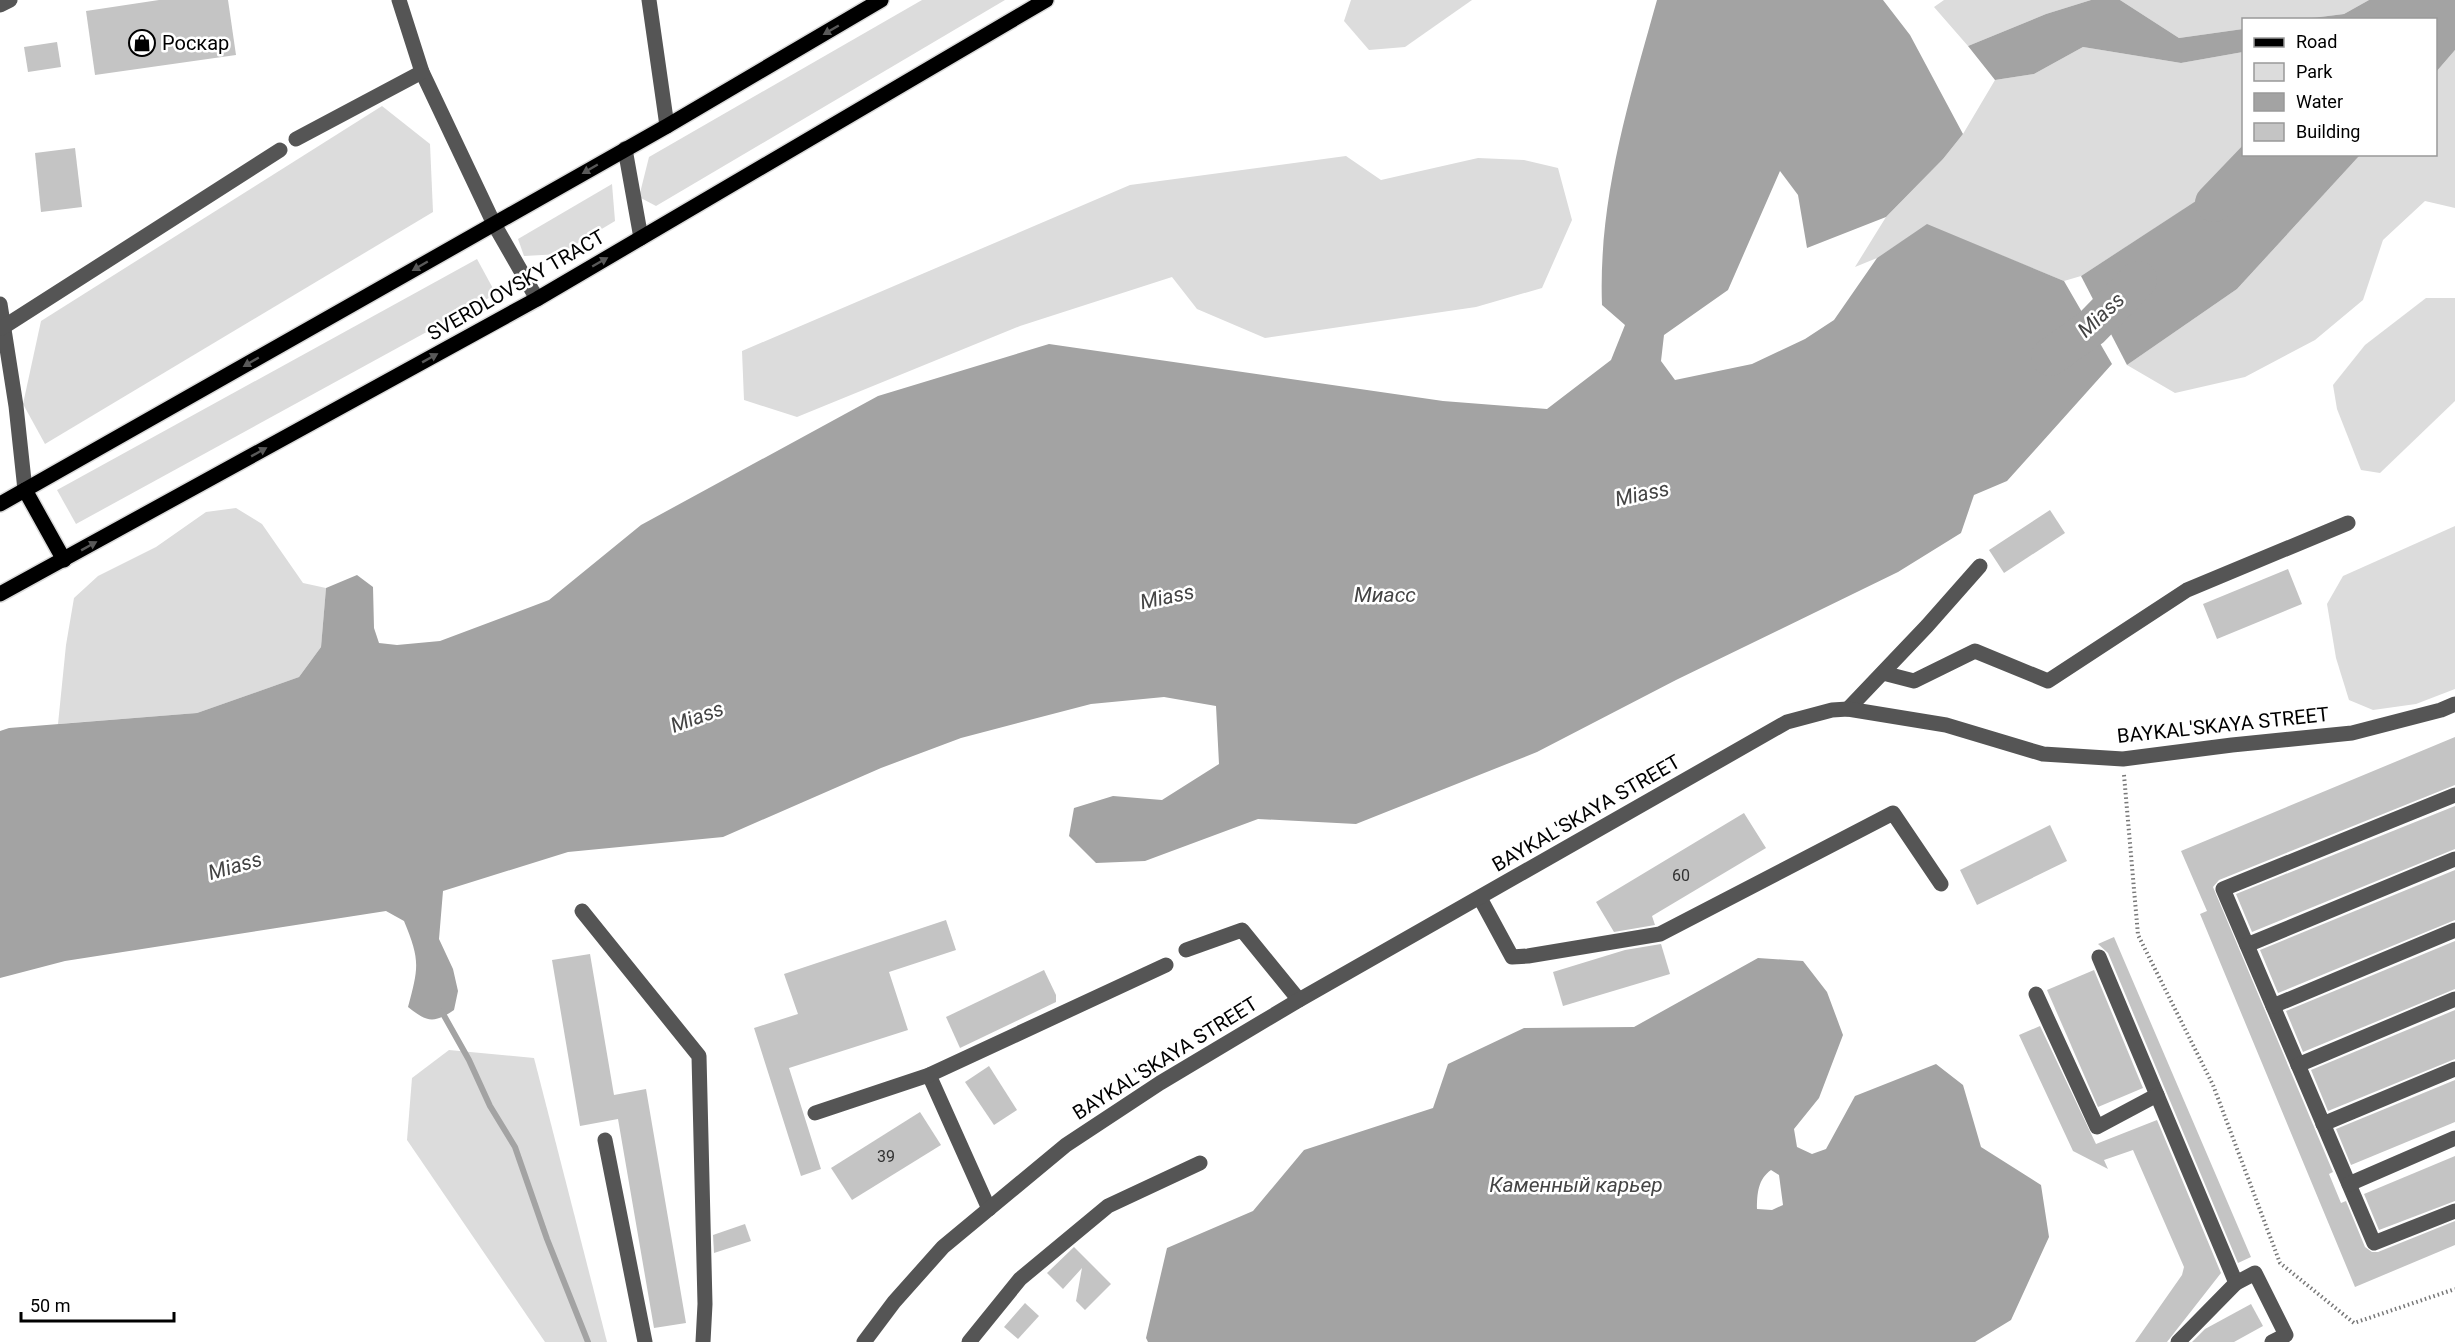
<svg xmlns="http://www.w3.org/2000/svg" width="2455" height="1342" viewBox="0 0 2455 1342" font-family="Roboto,sans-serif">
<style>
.green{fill:#dcdcdc}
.water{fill:#a3a3a3;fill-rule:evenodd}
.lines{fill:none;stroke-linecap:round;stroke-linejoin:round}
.stream{stroke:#a3a3a3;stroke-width:6}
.river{stroke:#a3a3a3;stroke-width:38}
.building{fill:#c4c4c4}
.major-casing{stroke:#dbdbdb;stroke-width:18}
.path{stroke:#777;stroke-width:4;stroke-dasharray:1.5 3;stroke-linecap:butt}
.minor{stroke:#555;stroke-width:15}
.major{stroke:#000;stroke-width:15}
.oneway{fill:#595959}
.labels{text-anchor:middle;stroke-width:5;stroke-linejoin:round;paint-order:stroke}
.number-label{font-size:16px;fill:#313131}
.poi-label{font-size:20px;fill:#000;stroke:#fff;text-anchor:start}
.street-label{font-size:20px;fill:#000;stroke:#fff}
.water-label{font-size:21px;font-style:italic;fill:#444;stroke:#fff}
</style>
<rect width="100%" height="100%" fill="#fff"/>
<g class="green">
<path d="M922,0H1005L656,206L639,197L649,157Z"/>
<path d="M1351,0H1472L1405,47L1369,50L1344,21Z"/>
<path d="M1944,0H2091L2046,14L1968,46L1934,7Z"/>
<path d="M2120,0H2369L2344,14L2304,19L2244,20L2243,29L2179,38Z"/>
<path d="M2083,47L2181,63L2243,52L2244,154L2268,155L2081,276L2064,281L1927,225L1877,258L1855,267L1886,217L1943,159L1963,134L1995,80L2034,74Z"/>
<path d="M2455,50V208L2425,201L2383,240L2363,300L2315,340L2245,377L2175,393L2127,365L2237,289L2360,155L2436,154V72Z"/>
<path d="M382,106L430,144L433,212L45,444L23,404L41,321Z"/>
<path d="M1346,156L1381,180L1478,158L1524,160L1558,168L1572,220L1542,288L1476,307L1265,338L1197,309L1172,277L1020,326L797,417L744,400L742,351L1130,185Z"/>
<path d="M612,184L615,221L560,254L524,256L518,239Z"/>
<path d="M477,259L496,294L76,524L57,490Z"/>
<path d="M2426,298H2455V401L2380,473L2361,470L2337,409L2333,385L2365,345Z"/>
<path d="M236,508L262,524L303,583L326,588L321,647L299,677L197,713L58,724L66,645L74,598L98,576L156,547L206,512Z"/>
<path d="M2455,526V689L2416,704L2373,710L2349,700L2336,658L2327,604L2343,576Z"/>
<path d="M449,1050L534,1058L607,1342H545L407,1140L412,1078Z"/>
</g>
<g class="water">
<path d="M1657,0H1883L1910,35L1963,134L1943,159L1886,217L1807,248L1798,195L1780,171L1728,290L1664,335L1661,361L1675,380L1752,364L1805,339L1834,320L1877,258L1927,224L2064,281L2112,364L2007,481L1974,495L1961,533L1898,572L1676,680L1537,752L1356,824L1258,819L1145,861L1096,863L1069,836L1074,808L1113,796L1162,800L1219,764L1216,706L1164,697L1091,704L961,738L881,768L723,837L568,852L443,891L439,939L453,969L458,991L454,1010C433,1024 427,1022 408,1007C419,966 420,960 404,921L386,911L65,961L0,978V731L9,728L197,713L299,677L321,647L326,588L357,575L373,587L374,628L379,643L397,645L440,641L549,600L641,525L878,396L1049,344L1443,401L1547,409L1611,360L1625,325L1602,305C1598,200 1629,100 1657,0Z"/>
<path d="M2091,0H2120L2179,38L2243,29V52L2181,63L2083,47L2034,74L1995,80L1968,46L2046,14Z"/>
<path d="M2369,0H2455V50L2436,72V20L2304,19L2344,14Z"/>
<path d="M2268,154L2360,155L2237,289L2127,365L2081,276Z"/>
<path d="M1758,958L1803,961L1827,992L1843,1035L1819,1098L1794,1129L1797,1147L1812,1154L1826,1149L1855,1096L1936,1064L1963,1085L1981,1147L2041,1185L2049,1237L2011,1320L1975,1342H1148L1146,1338L1167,1248L1253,1211L1304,1150L1433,1108L1448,1064L1524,1028L1634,1027ZM1771,1170L1779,1175L1783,1205L1772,1210L1757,1209C1757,1194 1758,1179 1771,1170Z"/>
</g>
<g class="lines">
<path class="stream" d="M442,1012L469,1060L490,1106L515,1147L547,1239L588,1342"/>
<g class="river">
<path d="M2214,203L2261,154"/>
<path d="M2050,357L2091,328L2138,280"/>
</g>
</g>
<g class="building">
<path d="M159,0H228L236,55L95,75L86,11Z"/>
<path d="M57,42L61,67L28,72L24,47Z"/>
<path d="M75,148L82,207L41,212L35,153Z"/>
<path d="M2050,510L2065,533L2004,573L1989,550Z"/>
<path d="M2288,569L2302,604L2217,639L2203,604Z"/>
<path d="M2455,737V785L2219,880L2213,887L2333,1172L2329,1174L2341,1203L2346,1201L2365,1247L2372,1252H2378L2455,1221V1245L2355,1287L2200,914L2207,911L2181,851Z"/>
<path d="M2455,806V849L2252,932L2236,894Z"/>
<path d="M1744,813L1766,848L1652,916L1655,925L1614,932L1596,902Z"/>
<path d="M2050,825L2067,861L1977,905L1960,870Z"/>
<path d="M2455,870V920L2278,993L2260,950Z"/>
<path d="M946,920L956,950L889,972L908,1030L789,1068L821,1169L801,1176L754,1028L798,1014L784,974Z"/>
<path d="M2114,937L2251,1257L2238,1263L2108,953L2098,944Z"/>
<path d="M2455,941V989L2303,1052L2286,1011Z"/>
<path d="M1661,944L1670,974L1563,1006L1553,972L1625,950Z"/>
<path d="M590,954L614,1095L646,1089L686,1323L654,1328L618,1119L580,1126L552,960Z"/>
<path d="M1044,970L1056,995V1002L960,1048L946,1017Z"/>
<path d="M2094,970L2143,1088L2098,1107L2047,990Z"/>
<path d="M2455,1010V1059L2328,1111L2311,1070Z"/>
<path d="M2040,1026L2096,1144L2157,1120L2221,1273L2167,1342H2135L2182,1275L2184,1267L2133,1150L2104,1160L2108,1169L2073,1151L2019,1035Z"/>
<path d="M989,1066L1017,1110L994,1125L965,1082Z"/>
<path d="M2455,1080V1122L2351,1165L2336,1129Z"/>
<path d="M920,1112L941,1145L852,1200L831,1168Z"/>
<path d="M2455,1156V1201L2379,1230L2364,1194Z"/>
<path d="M745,1224L751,1241L714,1253L713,1235Z"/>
<path d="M1074,1247L1111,1284L1085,1310L1076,1301L1082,1268L1063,1289L1047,1273Z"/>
<path d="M1025,1303L1039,1316L1018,1339L1004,1327Z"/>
<path d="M2251,1304L2263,1326L2234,1342H2192L2205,1329Z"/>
</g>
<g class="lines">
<defs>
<g id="major">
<path d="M25,490L64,560"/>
<path d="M0,504L667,126L881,0"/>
<path d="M0,594L537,299L1046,0"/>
</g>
</defs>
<use href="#major" class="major-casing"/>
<path class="path" d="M2124,775L2138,935L2213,1085L2280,1263L2354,1323L2455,1289"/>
<g class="minor">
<path d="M399,0L422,72L494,224L537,299"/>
<path d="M649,0L667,126"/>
<path d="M0,5L10,0"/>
<path d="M296,139L422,72"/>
<path d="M625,149L641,238"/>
<path d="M0,304L16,406L25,490"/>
<path d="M0,327L2,328L280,150"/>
<path d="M1883,673L1914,681L1975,651L2048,681L2187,590L2348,523"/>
<path d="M1848,709L1927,626L1980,566"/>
<path d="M2455,795L2223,889L2374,1243L2455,1211"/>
<path d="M1480,898L1512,957L1528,956L1660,934L1893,813L1941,884"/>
<path d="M582,911L699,1056L705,1304L703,1342"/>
<path d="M2247,945L2455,859"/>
<path d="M1186,950L1242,930L1299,1000"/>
<path d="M2099,957L2236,1283L2255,1273L2286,1335L2272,1342"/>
<path d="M2036,994L2097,1127L2157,1095"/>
<path d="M2273,1006L2455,930"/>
<path d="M2298,1065L2455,999"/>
<path d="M929,1075L989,1209"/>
<path d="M815,1113L929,1075L1166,965"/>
<path d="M2323,1124L2455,1069"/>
<path d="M605,1140L645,1342"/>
<path d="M2349,1184L2455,1138"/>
<path d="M864,1342L894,1302L943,1247L1066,1145L1160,1083L1299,1000L1787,722L1832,710L1848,709L1946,725L2043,754L2123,759L2232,745L2352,733L2441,710L2455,704"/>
<path d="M969,1342L1020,1279L1108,1206L1200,1163"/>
<path d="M2178,1342L2236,1283"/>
</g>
<use href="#major" class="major"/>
</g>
<defs><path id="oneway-solid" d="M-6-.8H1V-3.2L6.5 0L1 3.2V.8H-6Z" transform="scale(1.5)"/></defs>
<g class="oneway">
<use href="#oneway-solid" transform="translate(831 30) rotate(150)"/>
<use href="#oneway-solid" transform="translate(590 169) rotate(150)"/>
<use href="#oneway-solid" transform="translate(600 262) rotate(-30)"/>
<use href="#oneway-solid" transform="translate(420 266) rotate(150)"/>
<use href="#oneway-solid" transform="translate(430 358) rotate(-29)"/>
<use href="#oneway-solid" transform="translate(251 362) rotate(150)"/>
<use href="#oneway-solid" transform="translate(259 452) rotate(-29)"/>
<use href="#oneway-solid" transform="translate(89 546) rotate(-29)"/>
</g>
<defs>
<symbol id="shop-ring" viewBox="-11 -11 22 22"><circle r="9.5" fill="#fff" stroke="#000" stroke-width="1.5"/><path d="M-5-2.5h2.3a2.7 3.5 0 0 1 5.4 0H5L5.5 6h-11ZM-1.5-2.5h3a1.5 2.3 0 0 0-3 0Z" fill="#000"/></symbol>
</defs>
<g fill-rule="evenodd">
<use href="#shop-ring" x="127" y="28" width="30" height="30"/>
</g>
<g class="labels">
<g class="number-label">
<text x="1681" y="881">60</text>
<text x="886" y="1162">39</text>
</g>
<g class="poi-label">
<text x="162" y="50">Роскар</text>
</g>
<g class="street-label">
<text transform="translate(516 285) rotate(-30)" y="7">SVERDLOVSKY TRACT</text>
<text transform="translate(2223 725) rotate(-6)" y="7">BAYKAL'SKAYA STREET</text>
<text transform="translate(1586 813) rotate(-30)" y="7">BAYKAL'SKAYA STREET</text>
<text transform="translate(1165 1058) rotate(-32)" y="7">BAYKAL'SKAYA STREET</text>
</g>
<g class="water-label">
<text transform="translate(2101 315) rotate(-43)" y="7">Miass</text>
<text transform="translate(1642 494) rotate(-12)" y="7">Miass</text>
<text x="1385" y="602">Миасс</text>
<text transform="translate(1167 597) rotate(-12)" y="7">Miass</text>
<text transform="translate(697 717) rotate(-20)" y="7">Miass</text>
<text transform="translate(235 866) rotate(-16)" y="7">Miass</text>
<text x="1576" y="1192">Каменный карьер</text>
</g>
</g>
<rect x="2242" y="18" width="195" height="138" fill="#ffffff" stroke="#999999" stroke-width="1.5"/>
<rect x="2254" y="38" width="30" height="9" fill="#000000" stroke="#999999" stroke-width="1.5"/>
<text x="2296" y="48" font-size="18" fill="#000000">Road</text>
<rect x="2254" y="63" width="30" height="18" fill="#dcdcdc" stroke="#999999" stroke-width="1.5"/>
<text x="2296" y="78" font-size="18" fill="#000000">Park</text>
<rect x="2254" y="93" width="30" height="18" fill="#a3a3a3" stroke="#999999" stroke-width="1.5"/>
<text x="2296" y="108" font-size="18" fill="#000000">Water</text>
<rect x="2254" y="123" width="30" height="18" fill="#c4c4c4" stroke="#999999" stroke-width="1.5"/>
<text x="2296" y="138" font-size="18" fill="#000000">Building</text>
<path d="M21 1312v9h153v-9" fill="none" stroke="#000000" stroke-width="3"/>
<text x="30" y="1312" font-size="18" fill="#000000" stroke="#ffffff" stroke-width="4.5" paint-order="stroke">50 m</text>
</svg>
